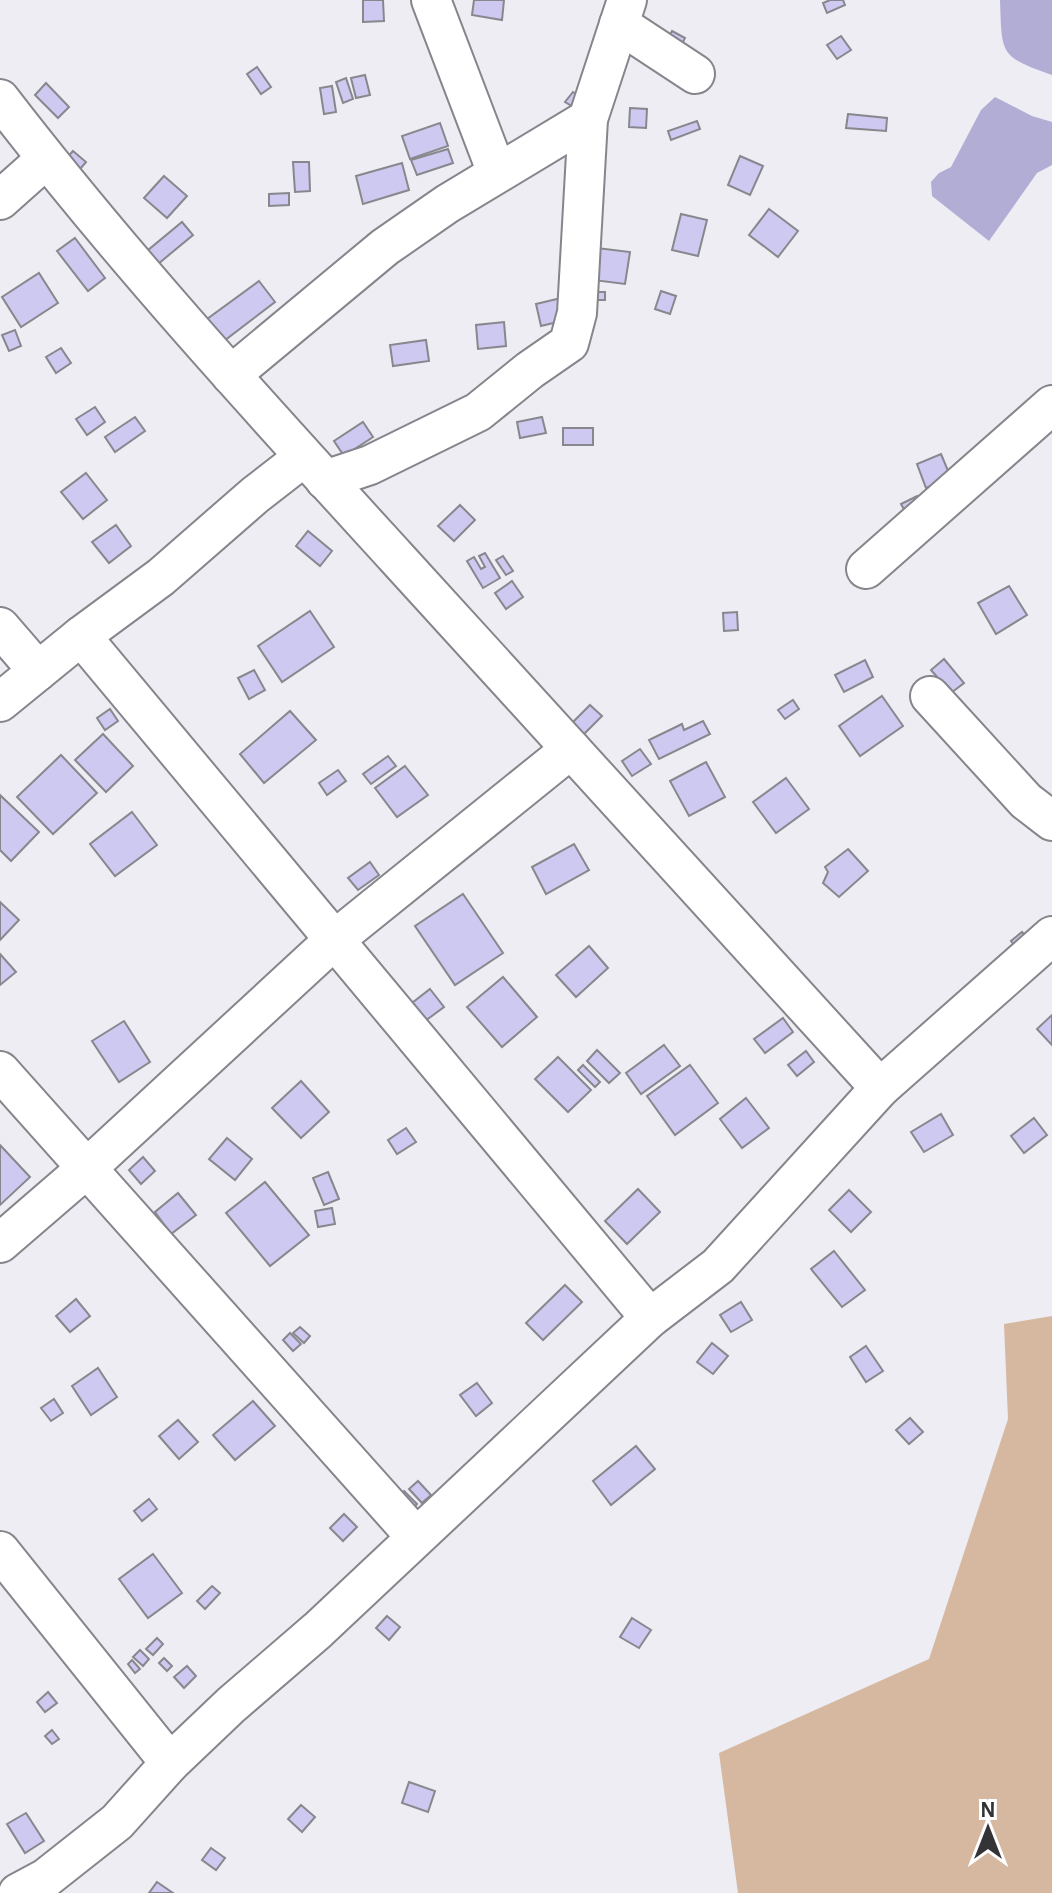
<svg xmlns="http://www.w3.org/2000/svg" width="1052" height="1893" viewBox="0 0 1052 1893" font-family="'Alegreya Sans',sans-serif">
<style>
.green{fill:#d6b8a1}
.water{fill:#b2add5}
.building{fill:#cec9f1;stroke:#87878d;stroke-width:2}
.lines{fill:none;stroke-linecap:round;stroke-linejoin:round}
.minor-casing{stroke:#86858b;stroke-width:42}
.minor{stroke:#fff;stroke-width:38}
</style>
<rect width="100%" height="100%" fill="#ededf3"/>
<path class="green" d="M1052,1316V1893H738L719,1753L929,1659L1008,1419L1004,1324Z"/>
<g class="water">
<path d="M1000,0H1052V75C999,56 1002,55 1000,0Z"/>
<path d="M995,97L1032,116L1052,122V165L1037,173L989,241L932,196L931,182L939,173L951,167L981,110Z"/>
</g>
<g class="building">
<path d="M363,0H383L384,21L363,22Z"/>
<path d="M474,0H504L502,20L472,15Z"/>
<path d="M830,0H843L845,5L827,13L823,3Z"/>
<path d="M672,31L685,38L679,50L665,44Z"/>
<path d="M841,36L851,50L837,59L827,45Z"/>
<path d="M257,67L271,87L261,94L247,74Z"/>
<path d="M365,75L370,95L356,98L351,78Z"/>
<path d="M346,78L353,99L343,103L336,82Z"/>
<path d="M46,83L69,107L58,118L35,95Z"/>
<path d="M332,86L336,112L324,114L320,88Z"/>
<path d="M573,92L582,98L575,108L565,102Z"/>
<path d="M630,108L647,109L646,128L629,127Z"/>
<path d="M848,114L887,118L886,131L846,128Z"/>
<path d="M697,121L700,129L671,140L668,131Z"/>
<path d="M440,123L448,146L410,159L402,136Z"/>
<path d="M448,149L453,163L417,175L411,160Z"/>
<path d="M73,151L86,162L74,176L61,164Z"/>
<path d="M740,156L763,166L750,195L728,185Z"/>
<path d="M293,162H309L310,191L295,192Z"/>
<path d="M402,163L409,190L363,204L356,176Z"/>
<path d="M164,176L187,196L167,218L144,198Z"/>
<path d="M289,193V205L269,206V194Z"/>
<path d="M769,209L798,231L778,257L749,235Z"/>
<path d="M681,214L707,220L698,256L672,250Z"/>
<path d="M182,222L193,235L158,264L147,251Z"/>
<path d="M75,238L105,278L88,291L57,251Z"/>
<path d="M597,248L630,252L625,284L593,280Z"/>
<path d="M39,273L58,303L21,327L2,297Z"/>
<path d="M259,281L275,302L220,344L203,322Z"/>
<path d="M661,291L676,296L670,314L655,309Z"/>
<rect x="591" y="292" width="14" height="8"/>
<path d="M561,298L566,320L541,326L536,304Z"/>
<path d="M504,322L506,346L478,349L476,325Z"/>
<path d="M15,330L21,346L9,351L2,335Z"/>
<path d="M426,340L429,361L393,366L390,345Z"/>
<path d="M61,348L71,363L56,373L46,357Z"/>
<path d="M95,407L105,422L87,435L76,419Z"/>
<path d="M135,417L145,431L115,452L105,437Z"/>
<path d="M542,417L546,433L520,438L517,422Z"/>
<path d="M363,422L373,437L344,456L334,441Z"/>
<rect x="563" y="428" width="30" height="17"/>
<path d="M941,454L951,478L926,488L917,464Z"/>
<path d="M86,473L107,500L83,519L61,492Z"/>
<path d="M917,496L924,510L908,517L901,504Z"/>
<path d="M460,505L475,520L454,541L438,526Z"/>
<path d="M116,525L131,546L109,563L92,542Z"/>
<path d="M308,531L332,551L320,566L296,546Z"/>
<path d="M485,553L500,578L483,588L467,561L474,557L481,569L485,567L479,556Z"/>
<path d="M503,556L513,571L506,575L496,560Z"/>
<path d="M512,581L523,597L506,609L495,593Z"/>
<path d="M1009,586L1027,615L996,634L978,603Z"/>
<path d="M310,611L334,647L282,682L258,646Z"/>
<path d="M737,612L738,630L724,631L723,613Z"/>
<path d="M944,659L964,683L951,693L931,670Z"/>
<path d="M865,660L873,677L844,692L835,675Z"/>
<path d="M254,670L265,690L249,699L238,678Z"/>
<path d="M882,696L903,726L860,756L839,726Z"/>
<path d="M793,700L799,709L785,719L778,710Z"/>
<path d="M590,705L602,716L577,741L565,730Z"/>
<path d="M110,709L118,721L105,730L97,718Z"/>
<path d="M290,711L316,740L264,783L240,754Z"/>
<path d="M703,721L710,734L659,759L649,740L682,724L684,730Z"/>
<path d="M103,734L133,766L106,792L75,760Z"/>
<path d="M640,749L651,764L632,776L622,761Z"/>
<path d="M61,755L97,793L53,834L17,797Z"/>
<path d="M388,756L396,766L371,784L363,774Z"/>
<path d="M706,762L725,797L689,816L670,781Z"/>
<path d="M405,766L428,795L397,817L375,788Z"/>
<path d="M338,770L346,781L327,795L319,783Z"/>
<path d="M786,778L809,809L776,833L753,802Z"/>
<path d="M0,795L39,832L11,861L0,850Z"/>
<path d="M132,812L157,845L115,876L90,844Z"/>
<path d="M574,844L589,870L546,894L532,867Z"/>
<path d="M848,849L868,871L839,897L823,883L828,872L825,867Z"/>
<path d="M370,862L379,875L358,890L348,878Z"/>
<path d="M463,894L503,953L455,985L415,926Z"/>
<path d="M0,902L19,920L0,940Z"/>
<path d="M1022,932L1036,948L1024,958L1011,941Z"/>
<path d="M589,946L608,968L576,997L556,975Z"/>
<path d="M0,954L16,972L0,985Z"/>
<path d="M503,977L537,1017L502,1047L467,1007Z"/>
<path d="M430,989L444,1007L417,1027L403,1010Z"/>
<path d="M1052,1015V1045L1037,1029Z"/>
<path d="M783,1018L793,1032L765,1053L754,1039Z"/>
<path d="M124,1021L150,1062L119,1082L92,1041Z"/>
<path d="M664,1045L680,1066L641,1094L626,1073Z"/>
<path d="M597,1050L620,1073L609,1083L587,1061Z"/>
<path d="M806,1051L814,1062L797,1076L788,1065Z"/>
<path d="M558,1057L591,1090L568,1112L535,1079Z"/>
<path d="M583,1065L600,1082L595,1087L578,1070Z"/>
<path d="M690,1065L718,1103L675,1135L647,1096Z"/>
<path d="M301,1081L329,1112L301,1138L272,1108Z"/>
<path d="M746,1098L769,1128L742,1148L720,1119Z"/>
<path d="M941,1114L953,1135L924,1152L911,1132Z"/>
<path d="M1034,1118L1047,1135L1024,1153L1011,1136Z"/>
<path d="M406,1128L416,1142L397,1154L388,1140Z"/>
<path d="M227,1138L252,1159L235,1180L209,1159Z"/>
<path d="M0,1145L30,1177L0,1205Z"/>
<path d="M143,1157L155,1171L141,1184L129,1170Z"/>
<path d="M328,1172L339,1199L324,1205L313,1178Z"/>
<path d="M265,1182L309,1235L270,1266L226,1213Z"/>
<path d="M638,1189L660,1212L627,1244L605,1221Z"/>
<path d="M849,1190L871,1212L851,1232L829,1210Z"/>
<path d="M178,1193L196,1215L171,1234L155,1212Z"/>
<path d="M332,1208L335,1224L318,1227L315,1211Z"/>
<path d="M834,1251L865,1290L842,1307L811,1269Z"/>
<path d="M565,1285L582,1302L543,1340L526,1323Z"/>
<path d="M76,1299L90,1316L70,1332L56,1316Z"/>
<path d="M741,1302L752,1320L731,1332L720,1315Z"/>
<path d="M300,1327L310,1336L304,1343L293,1333Z"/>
<path d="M290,1333L301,1344L293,1351L283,1340Z"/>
<path d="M712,1343L728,1356L713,1374L697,1362Z"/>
<path d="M866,1346L883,1371L866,1382L850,1357Z"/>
<path d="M98,1368L117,1397L91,1415L72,1386Z"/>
<path d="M477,1383L492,1403L476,1416L460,1395Z"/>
<path d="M54,1399L63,1413L51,1421L41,1408Z"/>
<path d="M253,1401L275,1426L235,1460L213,1435Z"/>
<path d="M910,1418L923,1432L909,1444L896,1430Z"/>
<path d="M178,1420L198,1442L179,1459L159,1436Z"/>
<path d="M636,1446L655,1469L611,1505L593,1481Z"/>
<path d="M418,1481L431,1495L422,1503L409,1489Z"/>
<path d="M404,1491L417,1504L411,1510L398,1496Z"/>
<path d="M149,1499L157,1509L142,1521L134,1511Z"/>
<path d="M344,1514L357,1527L343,1541L330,1528Z"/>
<path d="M153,1554L182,1593L148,1618L119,1579Z"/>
<path d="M212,1586L220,1593L205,1609L197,1601Z"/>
<path d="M387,1616L400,1627L389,1640L376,1628Z"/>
<path d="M632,1618L651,1630L639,1648L620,1637Z"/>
<path d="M157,1638L163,1644L153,1655L146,1649Z"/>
<path d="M140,1650L149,1659L143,1666L133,1657Z"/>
<path d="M164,1658L172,1666L167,1671L159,1663Z"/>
<path d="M132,1660L140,1669L135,1673L128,1664Z"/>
<path d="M187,1666L196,1676L184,1688L174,1677Z"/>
<path d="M48,1692L57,1703L45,1712L37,1702Z"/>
<path d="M52,1730L59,1739L52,1744L45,1736Z"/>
<path d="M409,1782L435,1791L428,1812L402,1803Z"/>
<path d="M301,1805L315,1817L302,1832L288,1819Z"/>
<path d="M26,1813L44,1841L25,1853L7,1824Z"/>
<path d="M211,1848L225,1858L216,1870L202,1860Z"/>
<path d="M157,1882L173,1893H149Z"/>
</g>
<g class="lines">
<defs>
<g id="minor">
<path d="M431,0L497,173"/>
<path d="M619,24L695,74"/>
<path d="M0,99C123,259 260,408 396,557C557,733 719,909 880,1088"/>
<path d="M0,200L46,159"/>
<path d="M231,375L385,247L447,204L588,119"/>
<path d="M325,480L370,465L478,412L530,370L569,343L577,313L588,119L627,0"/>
<path d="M866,569L1052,405"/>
<path d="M0,627L38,671"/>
<path d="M81,636L650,1318"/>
<path d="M930,696L1026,801L1052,821"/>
<path d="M0,702L81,636L161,577L255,495L304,457"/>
<path d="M0,1071L416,1537"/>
<path d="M0,1243L87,1168L333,941L571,749"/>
<path d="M0,1551L170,1763"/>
<path d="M18,1893L46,1878L117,1822L170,1763L231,1705L318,1630L650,1318L718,1266L880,1088L1052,936"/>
</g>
</defs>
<use href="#minor" class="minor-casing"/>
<use href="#minor" class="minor"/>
</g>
<g transform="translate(988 1829)" stroke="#ffffff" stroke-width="6" paint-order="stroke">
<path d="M0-6L14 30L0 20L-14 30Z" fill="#343336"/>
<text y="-12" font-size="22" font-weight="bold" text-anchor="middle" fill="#343336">N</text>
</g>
</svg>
